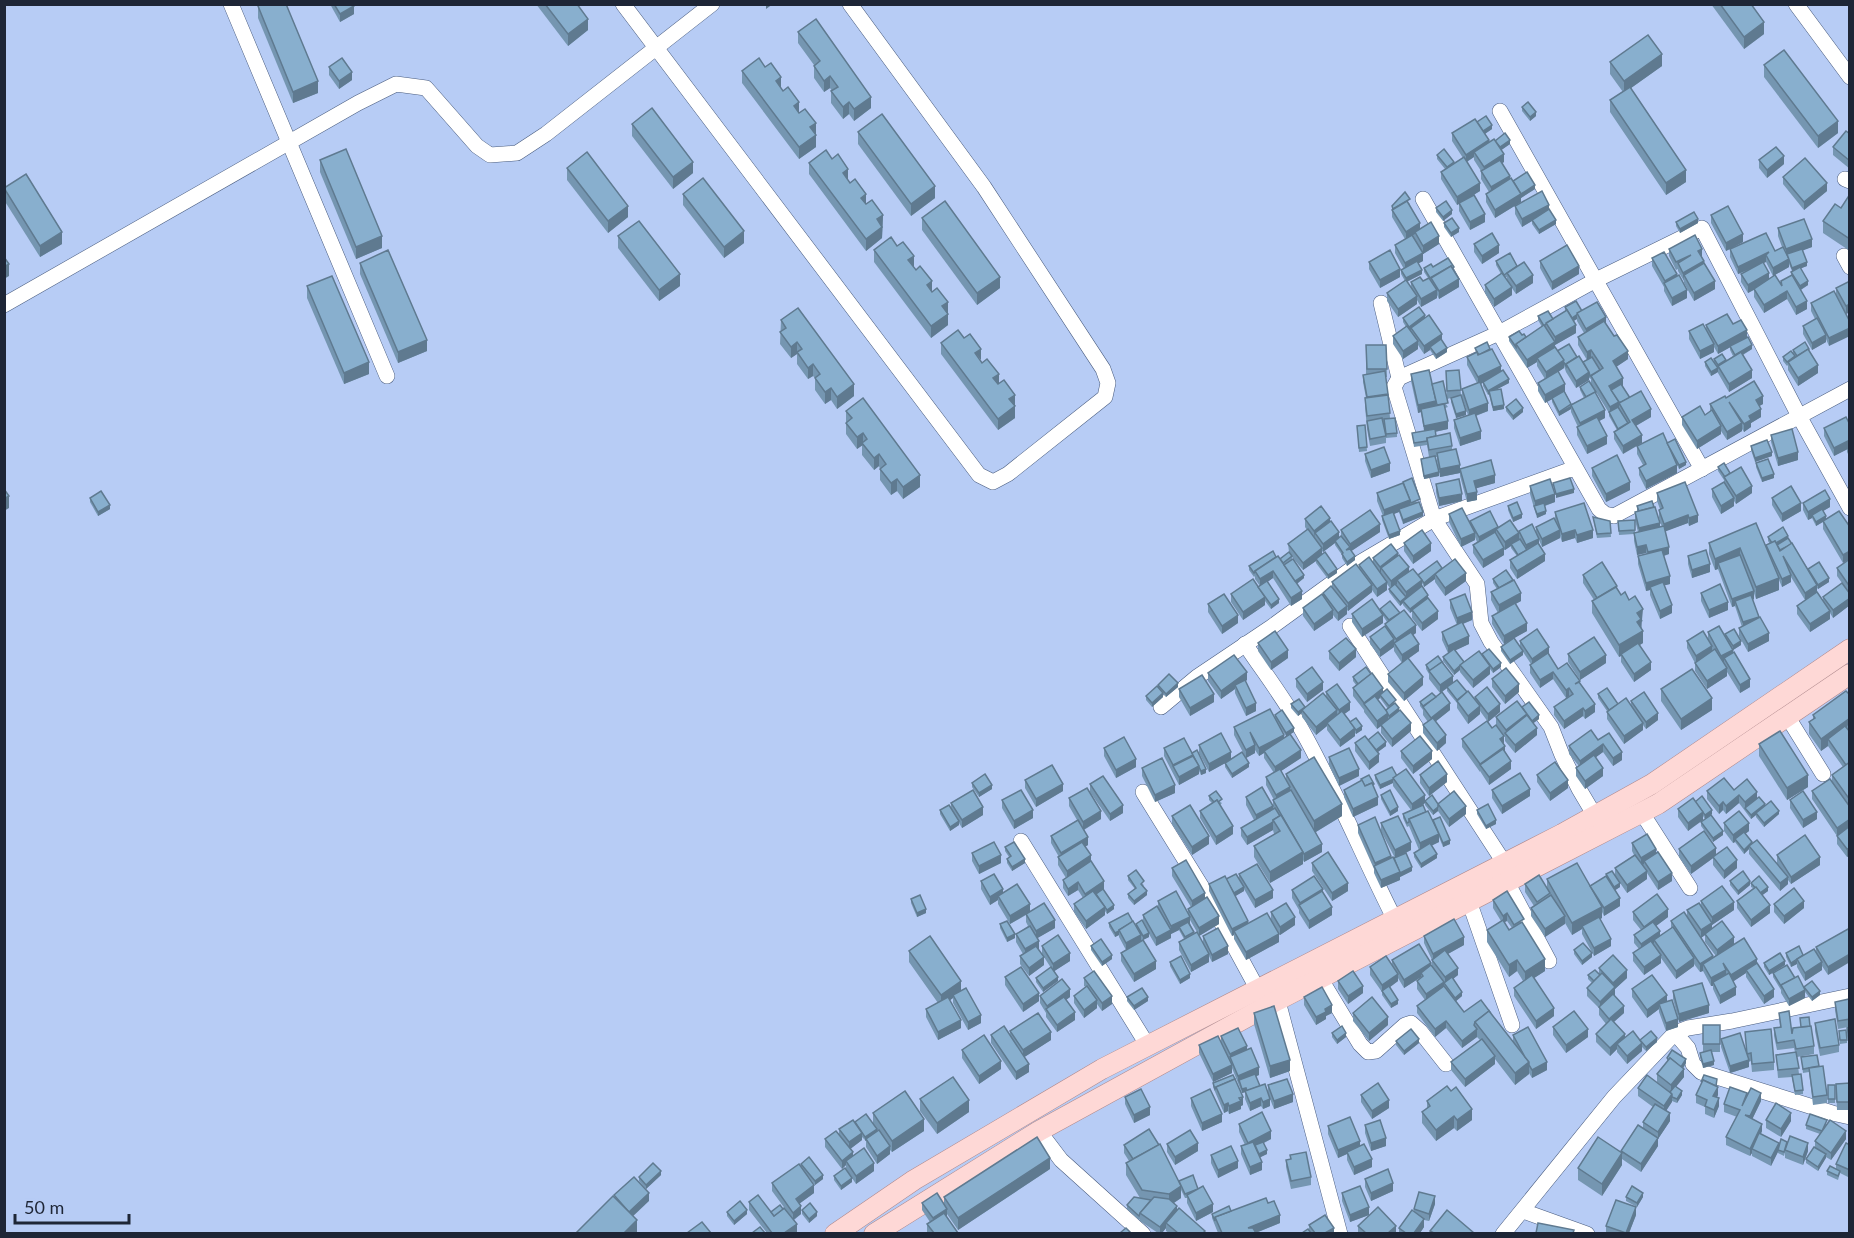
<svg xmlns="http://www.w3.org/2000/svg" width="1854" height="1238" viewBox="0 0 1854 1238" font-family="Lato,sans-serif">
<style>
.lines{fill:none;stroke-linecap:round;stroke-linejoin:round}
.minor-casing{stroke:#495c7f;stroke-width:16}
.major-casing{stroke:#b0898c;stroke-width:21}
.minor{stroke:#fff;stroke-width:15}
.major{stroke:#fed8d6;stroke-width:20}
.wall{fill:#7596b1;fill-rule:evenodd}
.shaded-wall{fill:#5f7a90}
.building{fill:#88afce;stroke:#5f7a90;stroke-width:1.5}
</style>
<rect width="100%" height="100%" fill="#b7ccf5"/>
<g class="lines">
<defs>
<g id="minor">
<path d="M231,4L387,376"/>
<path d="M623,4L979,475L993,482L1008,474L1105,397L1108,383L1103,369L984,187L850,4"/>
<path d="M1796,4L1850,77"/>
<path d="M1500,111L1702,469"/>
<path d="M1845,179L1850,181"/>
<path d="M1423,199L1599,509L1605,514L1614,516L1850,389"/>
<path d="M1844,256L1850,267"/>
<path d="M1381,303L1399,378"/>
<path d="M4,305L358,103L396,84L426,88L477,146L490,155L517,153L546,134L712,4"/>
<path d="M1350,626L1505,864"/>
<path d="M1245,644C1263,671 1283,697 1299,725C1335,788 1362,855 1395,920"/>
<path d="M1161,707L1197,677L1270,628L1361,562L1434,519L1575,468"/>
<path d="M1787,716L1823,774"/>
<path d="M1143,792L1203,889L1258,990"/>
<path d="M1642,813L1690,888"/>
<path d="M1595,816L1579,789L1562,755L1551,727L1491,642L1481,623L1477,584L1434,519L1394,387L1399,378L1499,333L1596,280L1702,228L1799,416L1850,508"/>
<path d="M1021,841L1148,1046"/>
<path d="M1507,882L1549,961"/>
<path d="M1469,901L1512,1025"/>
<path d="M1320,978L1360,1044L1368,1052L1376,1051L1405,1025L1411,1023L1420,1031L1446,1064"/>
<path d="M1275,990L1340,1234"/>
<path d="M1675,1033L1688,1048L1693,1064L1701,1072L1832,1113L1850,1117"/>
<path d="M1039,1131L1061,1160L1143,1234"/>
<path d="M1523,1211L1587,1234"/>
<path d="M1503,1234L1614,1097L1675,1033L1688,1028L1732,1021L1850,996"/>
</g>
<g id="major">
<path d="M835,1234L914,1180L1102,1069L1562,834L1652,784L1850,649"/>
<path d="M874,1234L1039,1131L1278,1000L1658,804L1850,674"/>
</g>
</defs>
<use href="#minor" class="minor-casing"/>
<use href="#major" class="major-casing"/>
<use href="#minor" class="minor"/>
<use href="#major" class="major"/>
</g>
<g class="wall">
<path d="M330,4H353L354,14L340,22Z"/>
<path d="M536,4H577L588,30L568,46Z"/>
<path d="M1711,4H1751L1764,34L1744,49Z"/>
<path d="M258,6L318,93L293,103L258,18Z"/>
<path d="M798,32L871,108L854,121L849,114L843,119L831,103V91H832L830,88L824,92L814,78V65L798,43Z"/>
<path d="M1610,62L1662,66L1631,88L1686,182L1666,195L1610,112V100L1623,92L1610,74Z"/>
<path d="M1764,65L1838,133L1818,148L1764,77Z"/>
<path d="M329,67L352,80L339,89L329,75Z"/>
<path d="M742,71L781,89L799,112L816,123V147L799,159L742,83Z"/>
<path d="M1522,107L1536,116L1530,121L1522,111Z"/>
<path d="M1477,122L1492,129L1485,134L1489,142L1495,140L1510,144L1501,150L1504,162L1502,163L1510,179L1535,189L1521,198V202L1495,218L1486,202V194L1489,192L1481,179V171L1474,160V157L1467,162L1480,191L1470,197L1485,222L1470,230L1459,211V204L1457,205L1441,179V172L1445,169L1437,159V155L1454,163L1463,158L1452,141V133Z"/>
<path d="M632,124L693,173L673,189L632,136Z"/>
<path d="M858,132L935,198L911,216L858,144Z"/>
<path d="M1850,134V169L1833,155V147Z"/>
<path d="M320,160L382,248L356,259L320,172Z"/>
<path d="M1759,160L1784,164L1767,178L1759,168Z"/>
<path d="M809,163L848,181L866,204L883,215L882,238L866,251L809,174Z"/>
<path d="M567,168L628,217L608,233L567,180Z"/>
<path d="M1783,177L1827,191L1804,210L1783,184Z"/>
<path d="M4,187L62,244L40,257L4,200Z"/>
<path d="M683,194L744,243L724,258L683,205Z"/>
<path d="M1850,194V251L1823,233V221L1841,208Z"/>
<path d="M1410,203L1409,204L1420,228L1439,244L1423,254L1419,247L1423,261L1418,263L1422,274L1407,282L1411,288V282L1423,281L1428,278L1424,272V268L1433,267L1454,270L1459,287L1439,299L1437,295V298L1421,307L1417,300V304L1398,317L1387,301V293L1405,281L1401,274V270L1404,269L1395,253V245L1405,239L1392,217V206Z"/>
<path d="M1515,206L1549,209L1556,224L1539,234L1532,224V221L1522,227L1515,214Z"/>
<path d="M1436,208L1452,214L1443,221L1436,212Z"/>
<path d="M1711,215L1743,242L1726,251L1711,223Z"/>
<path d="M922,218L1000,288L977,305L922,230Z"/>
<path d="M1676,222L1698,223L1680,233L1676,226Z"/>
<path d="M1444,223L1459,232L1451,237L1444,227Z"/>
<path d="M1778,228L1812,247L1802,250L1807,266L1801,268L1808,285L1801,290L1807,309L1796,315L1787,299L1764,313L1754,297V290L1748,293L1741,282V274L1748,270L1738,274L1730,257V249L1775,251L1782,247L1778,236ZM1766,262L1773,276L1789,267V264L1792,271L1791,275L1781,284L1769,279L1763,263Z"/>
<path d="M618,236L680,286L659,301L618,248Z"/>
<path d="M1474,244L1499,253L1482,264L1474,252Z"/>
<path d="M1669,249L1702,257L1715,289L1694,301L1684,283V281L1678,271V269L1676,270L1669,256Z"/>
<path d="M874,250L914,268L932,292L948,302V325L931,338L874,262Z"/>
<path d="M1652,258L1687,298L1672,306L1664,291V287L1652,266Z"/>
<path d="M1496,261L1517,266L1533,283L1516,294L1507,281V277L1505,278L1512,295L1494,307L1485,293V285L1501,274L1496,265Z"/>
<path d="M1540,261L1579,274L1552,290L1540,268Z"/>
<path d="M1369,262L1400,277L1380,288L1369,269Z"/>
<path d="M360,263L427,351L398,363L360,274Z"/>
<path d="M1850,281V312L1846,314L1829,346L1826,339V342L1812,350L1803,334V326L1815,319L1811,311V303L1836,295V288Z"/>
<path d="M307,286L369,374L344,384L307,298Z"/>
<path d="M1565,307L1582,311L1606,324L1628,359L1616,367L1623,386H1622L1630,397L1651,417L1636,426L1623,454L1614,439V432L1617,430L1609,416V413L1591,384V379L1589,378V380L1576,388L1566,372L1564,366V368L1558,372L1565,392L1571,404L1584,398L1580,390V387L1605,418L1599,421L1607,444L1587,454L1577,435V427H1578L1571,412V409L1559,416L1552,402V399L1545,403L1538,391V383L1545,379L1537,366V362L1527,368L1509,341V337L1522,335L1526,337L1542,327L1538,320V316L1553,319L1565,311ZM1577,319V321L1584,333L1578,337V345L1587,360L1583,362L1577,357L1557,351L1555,348V345L1576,333L1573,321Z"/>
<path d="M1403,318H1425L1442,341L1447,352L1436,359L1430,350L1424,354L1418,345V349L1403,359L1393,344V336L1406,327L1403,322Z"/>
<path d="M781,320L854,396L837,409L831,400L825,404L815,390V378L813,376L808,379L797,364V354L791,358L780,344Z"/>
<path d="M1733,324L1747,337L1752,349L1743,355L1752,378L1729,392L1718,373V372L1711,376L1705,366V362H1714V359L1726,361L1733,356L1730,350V347L1718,354L1714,347V352L1700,359L1689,339V331L1706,329V325Z"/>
<path d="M941,343L980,360L1015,406V418L998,430L941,354Z"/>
<path d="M1366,345H1386L1387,377H1385L1388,394L1390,418L1397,433V437L1386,438V436V443L1370,446L1367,429L1365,406L1366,398L1363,382V375L1366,374Z"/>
<path d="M1475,348L1501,372L1509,383L1497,389L1504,409L1493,411L1489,394L1488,395L1483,386V383L1481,384L1488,411L1476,416L1481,439L1460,446L1454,428V420L1468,415L1462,397V389L1477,383L1467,365V357L1476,353Z"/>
<path d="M1793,350L1809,351L1818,373L1798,386L1788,370V365L1787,366L1783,361V357L1793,353Z"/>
<path d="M1459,370L1461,395L1466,415L1456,418L1451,402V398L1447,399L1446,371Z"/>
<path d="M1411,374L1432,385L1448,407L1445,408L1448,429L1435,432L1436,436L1452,446V450L1460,469L1495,483L1476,488L1477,500L1467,502L1460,476V473L1440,477L1437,461V457H1435L1439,476L1424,479L1421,459L1429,457L1427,445L1414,447L1412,433L1424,431L1421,412L1418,413L1411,381Z"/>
<path d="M1726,398L1763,404L1759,406L1761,417L1751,423V427L1744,432L1742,429V431L1727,440L1721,431V434L1697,449L1682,425V417L1705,415L1710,411V404Z"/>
<path d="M1506,407L1523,412L1513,420L1506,411Z"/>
<path d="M846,411L920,487L903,499L897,491L891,495L880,480V469L879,466L874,470L862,455V445L857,449L846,434Z"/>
<path d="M1365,425L1367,451L1359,452L1357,426Z"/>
<path d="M1850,425V458L1847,452V449L1834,456L1824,436V428Z"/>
<path d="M1771,435L1798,460L1778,466L1771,442Z"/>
<path d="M1667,443L1686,465L1679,469L1677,465V473L1646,489L1639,475V468L1643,465L1637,454V446Z"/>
<path d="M1751,446L1772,456L1755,462L1751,450Z"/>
<path d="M1365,454L1390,471L1371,478L1365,461Z"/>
<path d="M1756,463L1774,478L1762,482L1756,467Z"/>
<path d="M1718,467L1730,473L1752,493L1736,504L1734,501V506L1721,514L1712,497V489L1724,482V480L1718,471Z"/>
<path d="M1592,468L1630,490L1606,502L1592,476Z"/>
<path d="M1436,484L1462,501L1439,506L1436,492Z"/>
<path d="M1530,486L1555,502L1545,506L1546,514L1537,518L1530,494Z"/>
<path d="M1377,493L1420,503L1423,516L1403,524L1399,512L1393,514L1400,535L1389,539L1382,520V516H1383L1377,501Z"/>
<path d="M1657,493L1698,522L1689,526L1688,523L1665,531L1669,554L1664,556L1670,584L1664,585L1672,613L1660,619L1650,595V590L1646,591L1638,564V556L1647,554L1646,553L1637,555L1634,541V534L1619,535L1618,521L1635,520V533L1638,532L1635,520V512L1637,511V506L1660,527H1662L1659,518V510L1660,509L1657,501Z"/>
<path d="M90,498L110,509L98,516L90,502Z"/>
<path d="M1772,498L1801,511L1782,522L1772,505Z"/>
<path d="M1803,503L1830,507L1823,511L1826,519L1850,527L1843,563L1823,529V522L1816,526L1812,518L1808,520L1803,510Z"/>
<path d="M1508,506L1522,518L1513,522L1508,510Z"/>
<path d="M1555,512L1593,538L1577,543L1575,538L1562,542L1560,536V538L1542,547L1539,540V543L1545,561L1517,579L1510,568V560L1517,556L1511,548V546L1505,550H1504V555L1483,568L1473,553V545L1477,542L1475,537V540L1461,547L1449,522V514L1470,524V521L1519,533V531L1536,533V527L1555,519Z"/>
<path d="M1593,517L1610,521L1611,537L1597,538Z"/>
<path d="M1305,519L1330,521L1339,537L1341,536V530L1380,532L1351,551L1355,560L1347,566L1342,558V555L1335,545V543L1323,552L1322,551V554L1337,573L1328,579L1316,563V561L1303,570L1292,557V559L1304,578L1297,584L1302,599L1291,606L1273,578L1267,582L1279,603L1271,609L1265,601V605L1243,620L1231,602V594L1260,586L1255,579V576L1254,577L1249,570V566L1276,557L1280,559L1289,552L1288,544L1307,530L1305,527Z"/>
<path d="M1768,537L1788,538L1808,569L1829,582L1818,589L1817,588V593L1823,601V597L1842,583L1837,576V568L1850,559V605L1833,618L1830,613V619L1810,632L1797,614V606L1805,600L1791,577V582L1782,587L1779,580V590L1756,599L1754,593V599L1753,600L1759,618L1769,641L1748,652L1739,636V628L1742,627L1735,606L1732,607L1718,569L1715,570L1709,554V543L1766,548V545L1770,544L1768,541Z"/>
<path d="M1404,543L1431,551L1413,564L1404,551Z"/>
<path d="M1398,555L1409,571L1418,576L1442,568L1466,581L1445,596L1435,582V579L1424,587L1422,583V586L1438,619L1422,631L1412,618V611L1410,613L1403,605V603L1400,606L1389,592L1390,588L1387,584V590L1377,597L1372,590V592L1348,611L1347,610V614L1338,621L1333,615V618L1314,631L1303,616V608L1323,595V593L1332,586V582L1359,567V565L1373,563V558Z"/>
<path d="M1688,556L1710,572L1692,578L1688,564Z"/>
<path d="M1583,575L1617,589L1621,595L1629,600L1643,621L1641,622L1643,643L1640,645L1651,670L1634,682L1621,662V656L1619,657L1592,613V601L1594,600L1583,583Z"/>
<path d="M1493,579L1521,601L1515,604L1527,631L1514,638L1520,647V641L1549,655L1558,669L1580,683L1595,712L1585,719L1583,716L1564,729L1554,715V707L1566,698L1553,679L1540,688L1530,673V665L1531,664L1523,652V655L1510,664L1501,651V647L1512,639L1504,644L1492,624V616L1498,613L1491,600V592L1497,589L1493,583Z"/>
<path d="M1701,593L1728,610L1709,618L1701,601Z"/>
<path d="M1450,600L1472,620L1463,624L1469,644L1455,650L1464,662L1482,655L1501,667L1493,673L1490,669V674L1473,688L1460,672V670L1454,675L1443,661V657L1448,653L1442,640V632L1457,625L1450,608Z"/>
<path d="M1208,604L1238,623L1222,634L1208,612Z"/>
<path d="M1380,609L1416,633L1413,635L1419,651L1408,659L1423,685L1404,701L1388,682V674L1402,663L1394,651V647L1380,657L1370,644V637L1385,626V624L1387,622L1383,616V623L1362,637L1352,622V614L1380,611Z"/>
<path d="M1708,632L1725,637V634L1741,645L1733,650V652L1750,687L1740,693L1727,672V676L1707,689L1695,671V663L1687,648V641L1708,639Z"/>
<path d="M1258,643L1288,658L1271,670L1258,651Z"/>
<path d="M1329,651L1356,657L1339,671L1329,659Z"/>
<path d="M1568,654L1606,663L1580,680L1568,662Z"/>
<path d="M1426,665L1467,692L1475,699V697L1500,712L1488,722L1480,711V714L1468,724L1457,708V703L1447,691V688L1442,692L1450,710L1435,722L1446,743L1437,751L1423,733V725L1428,722L1423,715V710L1420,706V702L1436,697L1440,693L1429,679V674L1426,669Z"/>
<path d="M1208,673L1247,680L1245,681L1256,711L1246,716L1235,693V689L1221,699L1208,681Z"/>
<path d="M1353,677L1383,692L1396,704L1411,731L1392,747L1381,733V726L1377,729L1364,712V710L1353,696V688L1356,685L1353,681ZM1380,698L1388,709L1386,710L1378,700Z"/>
<path d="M1296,679L1323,690L1307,702L1296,687Z"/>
<path d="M1492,679L1519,692L1505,704L1492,687Z"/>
<path d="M1158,685L1178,687L1166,697L1163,694V697L1152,707L1146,700V696L1158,688Z"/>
<path d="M1179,689L1214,702L1190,716L1179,697Z"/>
<path d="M1661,689L1712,710L1681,730L1661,701Z"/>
<path d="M1326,692L1350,710L1344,714L1350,722L1362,730L1356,734L1355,733V736L1340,747L1327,730V726L1316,735L1302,717V713L1298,716L1291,708V704L1305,707L1326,696Z"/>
<path d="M1598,694L1618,704L1631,706V701L1658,720L1646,729L1643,725V730L1624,744L1607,719V711L1598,698Z"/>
<path d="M1850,695V855L1847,857L1837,844V836L1812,799V791L1832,781V775L1843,767L1828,746L1821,751L1809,734V722L1813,719V715Z"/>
<path d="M1522,707L1539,719L1533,723L1537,735L1515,753L1505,741V737L1497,726L1504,744L1505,752L1511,769L1489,785L1480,771V772L1462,747V739L1492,728L1496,725V717Z"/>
<path d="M1275,715L1294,732L1290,734L1301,758L1281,771L1286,779V774L1342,816L1316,832L1322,852L1304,862L1303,860V864L1270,883L1254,857V846L1274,834L1273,830L1247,845L1241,836V828L1254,820L1246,805V797L1273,805V800H1274L1266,785V777L1274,773L1264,758V753L1259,756L1255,750V753L1246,758L1234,735V727L1275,718ZM1279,726L1286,736L1284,737Z"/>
<path d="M1368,740L1386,746L1378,752L1379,762L1369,770L1355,751V743Z"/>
<path d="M1598,740L1622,760L1613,766L1603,752L1596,757L1603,776L1585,789L1576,776V768L1579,766L1569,754V746Z"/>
<path d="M1759,744L1808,787L1787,800L1759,756Z"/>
<path d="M1199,745L1231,759L1249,767L1232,778L1225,767V763L1209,772L1199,753Z"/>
<path d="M1104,748L1136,767L1116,778L1104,756Z"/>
<path d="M1164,748L1192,753L1206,773L1201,775L1199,771V774L1179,785L1164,756Z"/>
<path d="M1401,751L1432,759L1413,774L1401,758Z"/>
<path d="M1329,757L1359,776L1339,786L1329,765Z"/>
<path d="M1142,768L1175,793L1155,802L1142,776Z"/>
<path d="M1375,775L1397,776L1425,801L1438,804L1466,814L1449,827L1438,811L1433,815L1425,805V803L1423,805L1426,812L1450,844L1443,847L1439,837V842L1431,846L1437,858L1421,868L1414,857V853L1419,850L1409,826L1407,827L1403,818V814L1411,810L1393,786V783L1380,789L1375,779Z"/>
<path d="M1420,775L1447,782L1429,796L1420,783Z"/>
<path d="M1537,775L1568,788L1550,801L1537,782Z"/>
<path d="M1361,779L1374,788L1378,805L1353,817L1344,797V790L1361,781Z"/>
<path d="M1025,780L1063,791L1036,807L1025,788Z"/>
<path d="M972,783L992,789L979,797L972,787Z"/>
<path d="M1090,784L1123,813L1110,821L1090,792Z"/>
<path d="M1492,790L1530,796L1502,814L1492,798Z"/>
<path d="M1734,790L1757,798L1765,806L1779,814L1764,827L1756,817V815L1751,819L1739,803L1726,814L1723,810L1719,814L1707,799V791Z"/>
<path d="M1381,795L1398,811L1390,816L1381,799Z"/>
<path d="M1209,796L1222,803L1220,805L1233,834L1216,845L1200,818V811L1212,803L1209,800Z"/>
<path d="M1069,798L1101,819L1084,830L1088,845L1085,847L1091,861L1104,889H1103L1114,909L1107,914L1105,911V915L1086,929L1074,912V904L1083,898L1078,890L1068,896L1063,888V880L1066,878L1058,865V857H1059L1051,843V836L1077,820L1069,806Z"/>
<path d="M1002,800L1033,818L1014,829L1002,808Z"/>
<path d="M1790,800L1817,819L1803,828L1790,808Z"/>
<path d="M1695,802L1712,814L1705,819L1703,816L1688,831L1678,817V809Z"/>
<path d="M951,803L983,815L962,828L959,823V825L950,831L940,814V810L951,809Z"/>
<path d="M1477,810L1496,824L1486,829L1477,814Z"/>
<path d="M1172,816L1209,844L1192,855L1172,824Z"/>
<path d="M1701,822L1723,835L1713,842L1701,826Z"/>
<path d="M1381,823L1411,850L1402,855L1412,871L1400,877V880L1381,888L1374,873V869L1358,833V825L1391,858H1395L1381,831Z"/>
<path d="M1724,823L1749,831L1745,834L1752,842L1777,863V855L1820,865L1791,884L1788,880V884L1780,891L1749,854V849L1744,854L1735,842L1733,843L1724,831Z"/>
<path d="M1632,843L1656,853L1672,881L1658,890L1647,873V879L1627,893L1618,880L1620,887L1615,890L1620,906L1604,916L1602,912V918L1600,919L1611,946L1594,956L1582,934V929L1572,935L1565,923L1545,937L1531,916V908L1534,906L1525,892V884L1547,888V879L1590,886L1606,876V874L1615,876V868L1634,855L1632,851Z"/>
<path d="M1005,847L1025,863L1012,871L1007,863V859L1009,857L1005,851Z"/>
<path d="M1679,849L1716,855L1737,868L1724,879L1713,865V858L1691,874L1679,857Z"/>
<path d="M972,853L1001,863L979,874L972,861Z"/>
<path d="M1312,863L1348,891L1332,901L1312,871Z"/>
<path d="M1172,868L1205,899L1219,924L1199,936L1203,943V936L1228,954L1212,962L1209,956V962L1191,972L1179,950V942L1184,939L1179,930L1171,934V938L1156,946L1149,934V937L1143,940L1156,969L1134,982L1121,961V953L1126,950L1119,937V935L1115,937L1109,927V923L1133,922L1136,926V924L1143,921V915L1158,908V901L1188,913V909L1191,907L1172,876ZM1190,920L1197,932L1194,934L1190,923Z"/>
<path d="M1239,874L1273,898L1255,908L1244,889V891L1235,896L1248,924L1279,942L1246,960L1234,939V935L1232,936L1209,891V884L1226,879L1239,880Z"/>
<path d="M1128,876L1144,885L1143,886L1147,895L1134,905L1128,898V894L1135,889L1128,880Z"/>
<path d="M981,881L1003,892L1030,912L1055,928L1037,938L1038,949L1042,954V946L1070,961L1054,971L1058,981L1043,992L1036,982V978L1051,968L1044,957V965L1029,976L1020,964V956L1023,954L1016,942V934L1028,926L1026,922V915L1010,924L998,904V900L990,905L981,889Z"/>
<path d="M1730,881L1750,885L1738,895L1730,885Z"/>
<path d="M1751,883L1768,891L1762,895L1770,913L1751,927L1737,908V901L1753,888L1751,887Z"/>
<path d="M1292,890L1323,892L1332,915L1309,929L1299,913V910L1292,898Z"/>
<path d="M911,899L926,913L917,917L911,903Z"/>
<path d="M1493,900L1524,925L1545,971L1534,978L1554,1016L1536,1029L1514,996V988L1523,981L1517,971L1509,977L1487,942V930L1501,921L1493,908ZM1507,921L1512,928L1509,930L1504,922Z"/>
<path d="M1701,901L1734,910L1712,925V928L1757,963L1774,997L1764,1004L1746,977V973L1733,981L1736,995L1720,1004L1713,989V986H1711L1703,971L1700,972L1694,964V966L1676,979L1661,958V963L1644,975L1633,961V953L1639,949L1634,943V935L1641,930L1633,920V912L1668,917L1656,926L1660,937L1671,929V921L1687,917V910L1701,906ZM1705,935V942L1716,956L1713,958L1701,938Z"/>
<path d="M1774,904L1804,908L1784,924L1774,912Z"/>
<path d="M1271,912L1295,925L1280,935L1271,920Z"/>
<path d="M1000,924L1015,938L1007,942L1000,928Z"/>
<path d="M1848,929L1828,975L1822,966V970L1805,981L1797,967V964L1791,967L1786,957V953L1803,955L1816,952V947Z"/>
<path d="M1424,936L1464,945L1448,954L1458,975L1453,979L1462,996L1456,1001L1464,1012L1490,1014L1513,1042V1035L1547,1070L1532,1078L1529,1073V1074L1515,1085L1495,1059V1064L1465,1087L1451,1070V1062L1480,1040L1477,1037L1462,1048L1446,1028L1435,1037L1417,1013V1006L1425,1000L1417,989V981L1421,978V977L1404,988L1398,978V981L1390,987L1398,1004L1391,1008L1382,995V992L1370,975V967L1392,964V960L1432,965V960L1424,943Z"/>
<path d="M1091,946L1112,959L1102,966L1091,950Z"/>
<path d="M1574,950L1592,957L1582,965L1574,954Z"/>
<path d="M909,951L961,991L981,1023L968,1030L953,1003V998L950,1000L961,1028L938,1040L926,1017V1009L938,1003L909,962Z"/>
<path d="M1170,962L1190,978L1180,984L1170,966Z"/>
<path d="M1764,963L1785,965L1769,975L1764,967Z"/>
<path d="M1599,968L1627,978L1615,989V996L1624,1013L1614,1022L1625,1038L1657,1042L1646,1051L1642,1047V1051L1627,1064L1617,1052V1049L1610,1056L1596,1042V1034L1606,1024L1599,1015V1008L1587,996V988L1592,983L1588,979V975L1599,974Z"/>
<path d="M1773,973L1795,978L1804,987L1820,995L1812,1001L1805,992V998L1789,1006L1781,993V990L1773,977Z"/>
<path d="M1005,977L1039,1001L1023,1012L1005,985Z"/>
<path d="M1084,978L1112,1004L1102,1011L1097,1004V1008L1084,1018L1074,1003V996L1086,987L1084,986Z"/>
<path d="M1338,981L1363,993L1348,1004L1338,989Z"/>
<path d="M1632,989L1667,1002L1678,1027L1666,1031L1659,1012V1009L1647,1018L1632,997Z"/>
<path d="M1673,991L1709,1013L1679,1022L1673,999Z"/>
<path d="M1040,996L1070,997L1066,1000L1075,1020L1057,1032L1046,1017V1013L1040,1003Z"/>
<path d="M1127,997L1148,1001L1134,1010L1127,1001Z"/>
<path d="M1304,997L1332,1013L1326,1016V1019L1316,1025L1304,1005Z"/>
<path d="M1835,1002H1850V1047L1847,1036V1028L1848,1027L1838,1029L1835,1010Z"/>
<path d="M1254,1013L1290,1071L1270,1078L1254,1024Z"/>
<path d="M1353,1013L1388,1025L1369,1041L1353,1021Z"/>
<path d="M1779,1013L1792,1034L1814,1046V1054L1797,1057L1799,1074L1803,1090V1094L1795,1095L1792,1077L1778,1078L1776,1055L1795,1052L1794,1048L1777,1050L1774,1036V1028L1780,1027Z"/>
<path d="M1815,1023L1839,1045V1052L1820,1056L1815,1031Z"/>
<path d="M1703,1025H1720V1052H1712L1714,1065L1703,1068L1700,1057V1053L1703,1052Z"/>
<path d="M1553,1027L1588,1037L1566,1053L1553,1035Z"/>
<path d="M1010,1031L1051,1040L1024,1057L1029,1072L1016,1080L991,1043V1035L1010,1036Z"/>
<path d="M1839,1031L1847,1040V1043L1840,1044Z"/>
<path d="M1745,1032L1774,1062V1070L1752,1072L1751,1061L1749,1062V1067L1730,1073L1721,1047V1039L1747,1054Z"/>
<path d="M1332,1033L1346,1037L1337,1044L1332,1037Z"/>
<path d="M1221,1036L1247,1050L1259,1075L1256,1076L1260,1086L1268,1093V1085L1293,1102L1274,1109L1270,1099V1106L1263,1109L1261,1106L1250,1111L1245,1099V1092L1242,1093L1232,1068V1073L1213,1082L1199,1053V1045L1221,1043Z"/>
<path d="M1396,1041L1419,1043L1404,1055L1396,1045Z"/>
<path d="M962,1050L1001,1069L979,1084L962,1058Z"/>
<path d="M1801,1057L1819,1066L1827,1095V1103L1813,1105L1809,1072L1803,1073Z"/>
<path d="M1667,1058L1686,1063L1683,1069L1684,1077L1676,1086L1682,1095L1677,1103L1672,1101L1666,1111L1670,1121L1658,1139V1146L1641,1172L1622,1159V1165L1602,1196L1578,1180V1168L1621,1153V1151L1643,1128V1122L1653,1107L1638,1096V1088L1666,1089L1657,1082V1074L1667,1062Z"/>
<path d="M1213,1083L1243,1105L1241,1106V1109L1229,1114L1228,1111L1224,1113L1213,1087Z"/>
<path d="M1717,1083V1086L1718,1095L1717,1097L1719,1106L1714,1118L1705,1114V1107L1696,1103V1095Z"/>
<path d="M1850,1083V1110H1837L1836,1084Z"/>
<rect x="1828" y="1085" width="7" height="18"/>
<path d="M1361,1095L1389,1108L1372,1119L1361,1102Z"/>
<path d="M1125,1097L1150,1115L1134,1123L1125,1104Z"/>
<path d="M1191,1098L1222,1122L1202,1131L1191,1106Z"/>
<path d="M1747,1098L1761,1101L1752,1119L1762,1131L1761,1134L1779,1148L1808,1151L1803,1165L1785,1158V1152L1784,1156L1778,1153V1151L1771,1166L1752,1156V1153L1750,1156L1726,1145V1137L1737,1117L1724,1112V1104Z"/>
<path d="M920,1099L969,1112L937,1134L920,1111Z"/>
<path d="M1427,1101L1472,1120L1457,1131L1454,1128L1436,1141L1422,1123V1112L1427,1109Z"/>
<path d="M873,1113L924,1131L892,1152L890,1150V1154L877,1164L866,1147V1141L862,1137V1140L850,1149L853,1156L874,1171L856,1184L846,1169V1165L842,1169L825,1147V1139L839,1135V1129L855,1122L873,1124Z"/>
<path d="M1766,1120L1791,1121L1781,1137L1766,1128Z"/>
<path d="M1239,1124L1271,1139L1264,1143L1267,1154L1260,1157L1262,1170L1250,1175L1241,1154V1146L1245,1145L1239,1132Z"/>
<path d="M1827,1124L1826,1126L1846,1139L1831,1160L1826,1157L1818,1171L1806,1163V1159L1815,1147V1141L1820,1134L1806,1129V1125Z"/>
<path d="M1365,1125L1386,1146L1371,1151L1365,1133Z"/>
<path d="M1328,1126L1360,1145L1372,1167L1354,1175L1347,1160V1154L1338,1158L1328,1134Z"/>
<path d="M1167,1144L1198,1151L1175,1165L1167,1152Z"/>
<path d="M1124,1145L1179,1182L1198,1189L1213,1212L1196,1221L1187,1203V1198H1185L1181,1190V1198L1174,1203L1177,1210L1205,1233H1169L1166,1231V1228L1162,1233H1158L1140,1221V1219L1139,1220L1127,1209V1205L1140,1198L1126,1175V1163L1129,1161L1124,1153Z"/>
<path d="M1850,1145V1178L1840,1173L1838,1180L1827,1175V1171L1836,1169V1164Z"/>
<path d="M1211,1155L1238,1168L1218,1178L1211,1163Z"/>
<path d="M1290,1155L1311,1177V1185L1291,1189L1286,1167V1160L1290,1159Z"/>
<path d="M801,1164L823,1179L815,1185L808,1176L814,1193L799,1204L801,1214L794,1220L797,1232L794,1233H767L749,1210V1202L771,1212L786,1210L772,1191V1183L801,1167Z"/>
<path d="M1050,1169L958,1230L947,1214V1217L958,1233H928L927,1232V1224L930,1222L922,1210V1203L944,1204V1197Z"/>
<path d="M661,1175L646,1189L639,1181V1177Z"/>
<path d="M834,1176L852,1182L841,1190L834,1180Z"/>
<path d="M1365,1179L1393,1191L1371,1201L1365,1187Z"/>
<path d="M1342,1193L1369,1215L1350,1222L1342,1201Z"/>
<path d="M1626,1197H1643L1637,1207L1626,1201Z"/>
<path d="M1268,1203L1280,1223L1256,1233H1218L1212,1218V1214L1231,1211Z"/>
<path d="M1435,1204L1429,1221L1424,1220V1227L1420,1233H1399V1228L1414,1212V1209Z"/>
<path d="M802,1210L817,1216L809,1223L802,1214Z"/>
<path d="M727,1212L747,1214L734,1225L727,1216Z"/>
<path d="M1636,1215L1629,1233H1606V1226Z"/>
<path d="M1309,1225L1334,1233H1302L1309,1231Z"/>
<path d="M1358,1226L1396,1233H1358Z"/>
</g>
<g class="shaded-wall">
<path d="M766,4H773L766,9Z"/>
<path d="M354,6V14L340,22V14Z"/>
<path d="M588,19V30L568,46V34Z"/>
<path d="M1764,22V34L1744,49V37Z"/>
<path d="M1662,54V66L1624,93V81Z"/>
<path d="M352,72V80L339,89V81Z"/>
<path d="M830,76V88L824,92V81Z"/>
<path d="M781,77V89L776,81Z"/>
<path d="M318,81V93L293,103V92Z"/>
<path d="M871,97V108L854,121V109Z"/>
<path d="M799,102V114L794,106Z"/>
<path d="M849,102V114L843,119V107Z"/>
<path d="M1536,112V116L1530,121V117Z"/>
<path d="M1838,121V133L1818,148V136Z"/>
<path d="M816,123V147L799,159V147L810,127Z"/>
<path d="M1492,125V129L1483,135V131Z"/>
<path d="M1489,140V148L1474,152V157L1466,162V155Z"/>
<path d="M1510,140V144L1500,151V147Z"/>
<path d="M1504,154V162L1484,174V167Z"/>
<path d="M1784,156V164L1767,178V170Z"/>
<path d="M693,162V173L673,189V177Z"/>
<path d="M848,169V181L843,173Z"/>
<path d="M1686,170V182L1666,195V183Z"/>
<path d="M1510,176V184L1491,195V187Z"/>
<path d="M1480,183V191L1457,205V197Z"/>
<path d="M1827,183V191L1804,210V202Z"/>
<path d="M1535,185V189L1521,198V194Z"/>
<path d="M935,186V198L911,216V204Z"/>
<path d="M866,194V206L861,198Z"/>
<path d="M1521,194V202L1495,218V210Z"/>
<path d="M1549,205V212L1532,220V221L1522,227V219Z"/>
<path d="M628,206V217L608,233V221Z"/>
<path d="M1452,210V214L1443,221V217Z"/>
<path d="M1485,214V222L1470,230V222Z"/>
<path d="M883,215L882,238L866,251V239L877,219Z"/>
<path d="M1698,219V223L1680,233V229Z"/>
<path d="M1556,220V224L1539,234V230Z"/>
<path d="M1420,223V231L1415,232V234L1406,239V232Z"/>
<path d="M1459,228V232L1451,237V233Z"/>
<path d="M744,231V243L724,258V247Z"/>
<path d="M62,232V244L40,257V246Z"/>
<path d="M1743,234V242L1726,251V243Z"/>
<path d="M382,236V248L356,259V247Z"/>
<path d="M1439,236V244L1423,254V246Z"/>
<path d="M1812,239V247L1786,257V249Z"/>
<path d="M1499,245V253L1482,264V256Z"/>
<path d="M1702,249V257L1698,259V251Z"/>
<path d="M1769,252L1766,255V262L1738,274V267Z"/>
<path d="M1423,253V261L1405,271V263Z"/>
<path d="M914,256V268L908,260Z"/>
<path d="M1789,259V267L1773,276V268Z"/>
<path d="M1704,261V269L1684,275L1683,281V273Z"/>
<path d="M1807,262V266L1792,272V268Z"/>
<path d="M9,264V276L4,279V267Z"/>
<path d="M1579,266V274L1552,290V282Z"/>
<path d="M1400,269V277L1380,288V280Z"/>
<path d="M1422,270V274L1406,282V278Z"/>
<path d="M1769,273V281L1748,293V285Z"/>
<path d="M680,274V286L659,301V290Z"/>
<path d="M1677,274V282L1665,285V281Z"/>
<path d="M1533,275V283L1516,294V286Z"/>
<path d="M1000,277V288L977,305V293Z"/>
<path d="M1459,279V287L1439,299V291Z"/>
<path d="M932,281V293L927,285Z"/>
<path d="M1715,281V289L1694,301V293Z"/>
<path d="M1808,281V285L1800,290V286Z"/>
<path d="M1512,287V295L1494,307V299Z"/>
<path d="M1437,290V298L1421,307V299Z"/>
<path d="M1687,290V298L1672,306V298Z"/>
<path d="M1787,291V299L1764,313V305Z"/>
<path d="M1417,296V304L1398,317V309Z"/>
<path d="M1807,301V309L1796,315V307Z"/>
<path d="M948,302V325L931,338V326L942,306Z"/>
<path d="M1850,304V312L1846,314V306Z"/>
<path d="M1425,315V319L1409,331V327Z"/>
<path d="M1577,315V319L1572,322V318Z"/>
<path d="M1606,317V325L1586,337V329Z"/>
<path d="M1576,325V333L1555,345V350L1537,358V362L1527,368V360L1555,342V337Z"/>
<path d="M1850,328V336L1829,346V338Z"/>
<path d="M1747,330V338L1718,354V346Z"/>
<path d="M1442,334V342L1430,347V350L1424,354V346Z"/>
<path d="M1826,335V342L1812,350V343Z"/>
<path d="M427,340V351L398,363V352Z"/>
<path d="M1418,341V349L1403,359V351Z"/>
<path d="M797,342V354L791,358V347Z"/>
<path d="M1714,344V352L1700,359V351Z"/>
<path d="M1752,345V349L1735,359V355Z"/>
<path d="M1447,348V352L1436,359V355Z"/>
<path d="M981,349V360L975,353Z"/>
<path d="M1591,350V358L1587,360V352Z"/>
<path d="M1628,351V359L1613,369V361Z"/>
<path d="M1564,360V368L1546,380V372Z"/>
<path d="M369,362V374L344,384V373Z"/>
<path d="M813,364V376L808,379V368Z"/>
<path d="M1818,365V373L1798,386V378Z"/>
<path d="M1501,366V374L1478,385V377Z"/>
<path d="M1718,368V372L1711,376V372Z"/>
<path d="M1752,370V378L1729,392V384Z"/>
<path d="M1589,372V380L1576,388V381Z"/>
<path d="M999,374V386L993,378Z"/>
<path d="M1623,378V386L1612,393L1609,386Z"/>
<path d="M1509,379V383L1490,393L1489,391V394L1488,395V391Z"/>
<path d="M854,384V396L837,409V397Z"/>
<path d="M1565,384V392L1545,403V395Z"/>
<path d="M831,388V400L825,404V392Z"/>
<path d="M1015,395V418L998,430V419L1009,399Z"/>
<path d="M1763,396V404L1756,408V400Z"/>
<path d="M1436,401V409H1421V412L1418,413V405Z"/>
<path d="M1619,402V410L1610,415V407Z"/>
<path d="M1488,403V411L1469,418V410Z"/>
<path d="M1504,405V409L1493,411V407Z"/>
<path d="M1571,406V409L1559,416V412Z"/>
<path d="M1523,408V412L1513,420V416Z"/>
<path d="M1651,409V417L1632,428V420Z"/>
<path d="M1761,409V417L1751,423V427L1744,432V424L1749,416Z"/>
<path d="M1605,410V418L1580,431V423Z"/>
<path d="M1466,411V415L1456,418V414Z"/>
<path d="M1448,421V429L1424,434V426Z"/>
<path d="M1742,423V431L1727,440V432Z"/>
<path d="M1721,426V434L1697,449V441Z"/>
<path d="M1481,431V439L1460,446V438Z"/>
<path d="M863,433V445L857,449V437Z"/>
<path d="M1642,435V443L1623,454V446Z"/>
<path d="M1607,436V444L1587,454V446Z"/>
<path d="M1850,440V448L1834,456V448Z"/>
<path d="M1772,452V456L1755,462V458Z"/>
<path d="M1798,452V460L1778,466V458Z"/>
<path d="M879,454V466L874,470V458Z"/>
<path d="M1686,462V465L1679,469V465Z"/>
<path d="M1390,463V471L1371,478V470Z"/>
<path d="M1460,465V473L1440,477V469Z"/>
<path d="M1677,465V473L1646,489V481Z"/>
<path d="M1439,472V476L1424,479V476Z"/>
<path d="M1774,474V478L1762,482V478Z"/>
<path d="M920,475V487L903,499V487Z"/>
<path d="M1495,475V483L1474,489V481Z"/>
<path d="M897,479V491L891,495V483Z"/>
<path d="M1630,482V490L1606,502V494Z"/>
<path d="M1752,486V493L1736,504V496Z"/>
<path d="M1574,489V493L1556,498V494Z"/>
<path d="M1477,492V500L1467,502V494Z"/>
<path d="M1462,494V501L1439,506V498Z"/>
<path d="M1555,494V502L1535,509V501Z"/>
<path d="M9,496V508L4,511V499Z"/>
<path d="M1734,498V506L1721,514V506Z"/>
<path d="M1830,499V507L1813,517L1812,515V518L1808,520V512Z"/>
<path d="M1410,500V508L1399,509V512L1384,518V510Z"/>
<path d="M1801,503V511L1782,522V514Z"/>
<path d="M110,505V509L98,516V512Z"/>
<path d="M1546,511V514L1537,518V514Z"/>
<path d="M1423,512V516L1403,524V520Z"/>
<path d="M1522,514V518L1513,522V518Z"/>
<path d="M1688,515V523L1664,532V524Z"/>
<path d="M1698,515V522L1689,526V518Z"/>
<path d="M1826,516V520L1816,526V522Z"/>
<path d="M1330,518V526L1315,533V539L1314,531Z"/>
<path d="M1660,523V531L1639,536V528Z"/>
<path d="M1380,524V532L1350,552V544Z"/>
<path d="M1498,527V532L1496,529V535L1479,545V537Z"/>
<path d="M1560,530V538L1542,547V539Z"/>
<path d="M1575,530V538L1562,542V534Z"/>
<path d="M1593,530V538L1577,543V535Z"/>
<path d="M1400,531V535L1389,539V535Z"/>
<path d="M1339,532V540L1335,541V543L1323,552V544Z"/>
<path d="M1475,533V540L1461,547V539Z"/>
<path d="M1519,533V541L1511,544V546L1505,550V542Z"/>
<path d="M1788,536V540L1773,549V545Z"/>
<path d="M1539,539V543L1526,549V545Z"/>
<path d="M1431,543V551L1413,564V556Z"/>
<path d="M1646,545V553L1637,555V547Z"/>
<path d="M1669,547V554L1648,560V552Z"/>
<path d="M1322,548V556L1316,559V561L1303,570V563Z"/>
<path d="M1504,548V555L1483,568V560Z"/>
<path d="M1740,548V560L1718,563V569L1715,570V559Z"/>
<path d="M1850,551V559L1843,563V555Z"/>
<path d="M1398,553V561L1381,568V574L1380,575V567Z"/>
<path d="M1545,554V561L1517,579V571Z"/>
<path d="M1355,556V560L1347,566V562Z"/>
<path d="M1710,564V572L1692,578V570Z"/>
<path d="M1409,567V575L1397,580V584L1391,589V581Z"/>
<path d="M1337,569V573L1328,579V575Z"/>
<path d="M1273,571V578L1260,587V579Z"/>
<path d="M1466,573V581L1445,596V588Z"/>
<path d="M1304,575V578L1295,585V581Z"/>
<path d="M1435,575V579L1424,587V583Z"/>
<path d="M1791,575V582L1782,587V579Z"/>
<path d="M1670,576V584L1651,589L1650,587V590L1646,591V583Z"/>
<path d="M1779,578V590L1756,599V587Z"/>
<path d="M1829,578V582L1818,589V585Z"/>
<path d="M1422,580V588L1406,600V592Z"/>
<path d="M1387,582V590L1377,597V589Z"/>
<path d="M1372,585V592L1348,611V603Z"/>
<path d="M1817,585V593L1805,601V593Z"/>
<path d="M1302,591V599L1291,606V598Z"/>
<path d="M1754,591V599L1737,606L1735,601V606L1732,607V599Z"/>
<path d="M1521,593V601L1499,613V605Z"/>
<path d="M1428,595V599L1410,613V609Z"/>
<path d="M1265,597V605L1243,620V612Z"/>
<path d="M1406,597V601H1403V603L1400,606V602Z"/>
<path d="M1850,598V605L1833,618V610Z"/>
<path d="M1279,599V603L1271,609V605Z"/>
<path d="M1728,602V610L1709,618V610Z"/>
<path d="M1672,605V613L1660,619V611Z"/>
<path d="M1347,606V614L1338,621V613Z"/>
<path d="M1643,609L1641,631L1637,634V613Z"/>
<path d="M1333,610V618L1314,631V624Z"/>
<path d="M1438,611V619L1422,631V623Z"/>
<path d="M1830,611V619L1810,632V624Z"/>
<path d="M1472,612V620L1457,626V618Z"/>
<path d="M1238,615V623L1222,634V626Z"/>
<path d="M1383,615V623L1362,637V629Z"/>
<path d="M1759,617V625L1743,630V622Z"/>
<path d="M1527,623V631L1504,644V636Z"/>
<path d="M1416,625V633L1396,647V639Z"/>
<path d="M1643,631V643L1622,655L1621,654V656L1619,657V645Z"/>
<path d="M1769,633V641L1748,652V644Z"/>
<path d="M1469,636V644L1448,654V646Z"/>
<path d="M1394,639V647L1380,657V650Z"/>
<path d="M1741,641V645L1733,650V646Z"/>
<path d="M1419,644V651L1402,663V655Z"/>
<path d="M1712,646V654L1696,664V656Z"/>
<path d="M1549,647V655L1532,666V659Z"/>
<path d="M1356,649V657L1339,671V663Z"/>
<path d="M1288,650V658L1271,670V662Z"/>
<path d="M1733,650V658H1724V663L1721,664V656Z"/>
<path d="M1523,651V655L1510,664V660Z"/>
<path d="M1606,655V663L1580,680V672Z"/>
<path d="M1651,662V670L1634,682V674Z"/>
<path d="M1501,663V667L1493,673V669Z"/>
<path d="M1460,666V670L1454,675V671Z"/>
<path d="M1490,666V674L1473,688V680Z"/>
<path d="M1727,668V676L1707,689V681Z"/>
<path d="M1247,672V680L1236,688L1235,685V689L1221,699V691Z"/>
<path d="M1553,672V679L1540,688V680Z"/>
<path d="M1453,676V684L1440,693V685Z"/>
<path d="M1423,677V685L1404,701V693Z"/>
<path d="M1750,679V687L1740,693V685Z"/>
<path d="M1323,682V690L1307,702V694Z"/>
<path d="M1178,683V687L1166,697V694Z"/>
<path d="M1519,684V692L1505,704V696Z"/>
<path d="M1383,688V696L1380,695V698L1367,708L1364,704V710V703Z"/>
<path d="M1569,688V696L1566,698V690Z"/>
<path d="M1163,693V697L1152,707V703Z"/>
<path d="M1214,694V702L1190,716V708Z"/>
<path d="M1712,698V710L1681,730V719Z"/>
<path d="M1350,702V710L1339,718V710Z"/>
<path d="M1256,703V711L1246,716V708Z"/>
<path d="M1450,703V710L1431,725V718Z"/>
<path d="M1500,704V712L1488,722V714Z"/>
<path d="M1595,704V712L1585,719V711Z"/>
<path d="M1480,706V714L1468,724V716Z"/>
<path d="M1305,707L1302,710V713L1298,716V712Z"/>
<path d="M1399,708V712L1389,720V716Z"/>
<path d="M1583,708V716L1564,729V721Z"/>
<path d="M1337,710V718L1327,723V726L1316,735V727Z"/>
<path d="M1388,713V721L1377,729V721Z"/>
<path d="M1658,713V720L1646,729V722Z"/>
<path d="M1527,714V722L1506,734V730Z"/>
<path d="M1539,715V719L1531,725V721Z"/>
<path d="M1850,718V729L1847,725V732L1828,739V746L1821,751V739Z"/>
<path d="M1411,723V731L1392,747V739Z"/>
<path d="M1643,723V730L1624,744V736Z"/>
<path d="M1362,726V730L1356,734V730Z"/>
<path d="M1294,728V732L1286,737V733Z"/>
<path d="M1355,728V736L1340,747V740Z"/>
<path d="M1537,728V735L1515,753V745Z"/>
<path d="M1284,735V742L1264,751V753L1259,756V748Z"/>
<path d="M1446,735V743L1437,751V743Z"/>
<path d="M1504,736V744L1500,739Z"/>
<path d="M1386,742V746L1375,754V750Z"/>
<path d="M1603,744V752L1580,769V761Z"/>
<path d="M1255,745V753L1246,758V750Z"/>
<path d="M1505,746V753L1480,765V772V764Z"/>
<path d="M1301,750V758L1275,775V767Z"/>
<path d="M1432,751V759L1413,774V766Z"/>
<path d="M1231,752V760L1209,772V764Z"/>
<path d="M1622,752V760L1613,766V758Z"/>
<path d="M1379,754V762L1369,770V762Z"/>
<path d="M1193,755V763L1173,766V773V765Z"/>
<path d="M1136,759V767L1116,778V770Z"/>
<path d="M1511,761V769L1489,785V777Z"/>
<path d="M1249,763V767L1232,778V774Z"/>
<path d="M1199,766V774L1179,785V777Z"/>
<path d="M1603,768V776L1585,789V781Z"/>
<path d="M1206,769V773L1201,775V771Z"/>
<path d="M1359,769V776L1339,786V778Z"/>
<path d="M1447,774V782L1429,796V788Z"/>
<path d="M1808,775V787L1787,800V788Z"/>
<path d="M1393,779V783L1380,789V785Z"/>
<path d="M1568,780V788L1550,801V793Z"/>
<path d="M1063,784V791L1036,807V799Z"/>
<path d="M992,785V789L979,797V793Z"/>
<path d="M1175,785V793L1155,802V795Z"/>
<path d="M1290,787V795L1276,803V795Z"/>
<path d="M1530,789V796L1502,814V806Z"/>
<path d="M1757,792V800L1745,808V802Z"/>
<path d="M1425,795V803L1412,812V804Z"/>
<path d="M1739,795V803L1726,814V806Z"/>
<path d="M1378,797V805L1353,817V809Z"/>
<path d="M1723,802V810L1719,814V806Z"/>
<path d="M1342,804V816L1314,833V821Z"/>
<path d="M1765,804V808L1756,813V815L1751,819V815Z"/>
<path d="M1123,805V813L1110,821V814Z"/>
<path d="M1273,806V814L1256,823V815Z"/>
<path d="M1466,806V814L1449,827V819Z"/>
<path d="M983,807V815L962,828V820Z"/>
<path d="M1398,807V811L1390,816V812Z"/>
<path d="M1438,807V811L1433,815V811Z"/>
<path d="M1033,810V818L1014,829V821Z"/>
<path d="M1712,810V814L1705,819V815Z"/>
<path d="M1101,811V819L1083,830V822Z"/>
<path d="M1779,811V814L1764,827V823Z"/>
<path d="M1703,812V820L1688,831V823Z"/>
<path d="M1817,812V819L1803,828V820Z"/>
<path d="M1850,819V827L1837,836V828Z"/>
<path d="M1496,820V824L1486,829V826Z"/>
<path d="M959,821V825L950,831V827Z"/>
<path d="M1273,822V830L1247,845V837Z"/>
<path d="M1749,823V831L1736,841L1735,839V842L1733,843V835Z"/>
<path d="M1233,826V834L1216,845V837Z"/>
<path d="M1723,831V835L1713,842V838Z"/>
<path d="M1439,834V842L1420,851V843Z"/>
<path d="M1209,836V844L1192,855V847Z"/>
<path d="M1088,837V845L1061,860V853Z"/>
<path d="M1450,840V844L1443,847V843Z"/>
<path d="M1411,842V850L1395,858V850Z"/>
<path d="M1752,842L1749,846V849L1744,854V850Z"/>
<path d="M1322,844V852L1304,862V854Z"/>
<path d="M1716,848V856L1691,874V866Z"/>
<path d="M1850,848V855L1847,857V849Z"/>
<path d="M1656,849V857L1644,861V864L1641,866V858Z"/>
<path d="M1303,852V864L1270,883V872Z"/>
<path d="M1437,854V858L1421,868V864Z"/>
<path d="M1001,855V863L979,874V866Z"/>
<path d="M1091,855V863L1067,879V871Z"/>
<path d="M1391,856V864L1375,867V863Z"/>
<path d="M1820,857V865L1791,884V877Z"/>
<path d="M1025,859V863L1012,871V867Z"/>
<path d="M1737,860V868L1724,879V871Z"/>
<path d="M1412,867V871L1400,877V880L1381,888V880Z"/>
<path d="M1647,871V879L1627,893V885Z"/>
<path d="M1672,873V881L1658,890V882Z"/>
<path d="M1788,877V884L1780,891V883Z"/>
<path d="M1104,881V889L1085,902V894Z"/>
<path d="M1750,881V885L1738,895V891Z"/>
<path d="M1078,882V890L1068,896V889Z"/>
<path d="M1348,883V891L1332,901V893Z"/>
<path d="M1620,883V887L1614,891V887Z"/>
<path d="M1244,887V891L1234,897V893Z"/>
<path d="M1768,887V891L1760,897V893Z"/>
<path d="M1003,889V897L998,896V900L990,905V897Z"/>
<path d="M1323,889V897L1300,906V903Z"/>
<path d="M1273,890V898L1255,908V900Z"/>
<path d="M1147,891V895L1134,905V901Z"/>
<path d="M1205,893V901L1192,909V901Z"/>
<path d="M1620,898V906L1604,916V908Z"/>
<path d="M1804,901V908L1784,924V916Z"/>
<path d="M1734,902V910L1712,925V917Z"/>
<path d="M1030,904V912L1010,924V916Z"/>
<path d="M1114,905V909L1107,914V910Z"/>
<path d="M1770,905V913L1751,927V920Z"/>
<path d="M1105,907V915L1086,929V921Z"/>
<path d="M1332,907V915L1309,929V921Z"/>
<path d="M1602,907V918L1583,928L1582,926V929L1572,935V923Z"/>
<path d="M926,909V913L917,917V913Z"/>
<path d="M1668,909V917L1644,935V927Z"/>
<path d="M1507,913V921L1503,923V916Z"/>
<path d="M1219,916V924L1199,936V928Z"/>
<path d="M1565,916V924L1545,937V929Z"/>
<path d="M1190,917V924L1179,927V930L1171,934V938L1156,946V938L1171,930V926Z"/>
<path d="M1295,917V925L1280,935V927Z"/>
<path d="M1055,920V928L1036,939V931Z"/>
<path d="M1248,921V929L1234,931V935L1232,936V929Z"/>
<path d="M1712,923V930L1701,938V930Z"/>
<path d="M1119,931V935L1115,937V933Z"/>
<path d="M1660,931V939L1654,940V943L1641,952V944Z"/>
<path d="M1149,933V937L1143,940V936Z"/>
<path d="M1015,934V938L1007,942V938Z"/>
<path d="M1279,934V942L1246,960V952Z"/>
<path d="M1141,935V943L1126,951V943Z"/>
<path d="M1464,937V945L1433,962V954Z"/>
<path d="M1734,937V945L1717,958V950Z"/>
<path d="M1611,939V946L1594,956V948Z"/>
<path d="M1039,941V949L1025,957V949Z"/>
<path d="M1228,946V954L1212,962V955Z"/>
<path d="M1070,953V961L1053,972V964Z"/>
<path d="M1592,953V957L1582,965V961Z"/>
<path d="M1209,954V962L1191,972V965Z"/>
<path d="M1850,954V962L1828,975V967Z"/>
<path d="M1112,955V959L1102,966V962Z"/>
<path d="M1661,955V963L1644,975V967Z"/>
<path d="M1713,956V964H1703V971L1700,972V964Z"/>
<path d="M1044,957V965L1029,976V968Z"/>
<path d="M1694,958V966L1676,979V971Z"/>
<path d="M1545,959V971L1525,984V972Z"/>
<path d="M1757,959V967L1746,970V973L1731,983V975Z"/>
<path d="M1517,960V971L1509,977V965Z"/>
<path d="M1797,960V964L1791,967V963Z"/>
<path d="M1156,961V969L1134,982V974Z"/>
<path d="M1785,961V965L1769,975V971Z"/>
<path d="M1822,962V970L1805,981V973Z"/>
<path d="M1431,963V971L1421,973V977L1404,988V980Z"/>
<path d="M1458,968V975L1445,985V977Z"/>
<path d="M1627,970V978L1615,989V995L1600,1010V1002L1613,990V983Z"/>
<path d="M1726,970V978L1713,982V986H1711V978Z"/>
<path d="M1190,974V978L1180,984V980Z"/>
<path d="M1398,974V981L1382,993V985Z"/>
<path d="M1058,977V981L1043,992V988Z"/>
<path d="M961,981V993L953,995V998L941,1007V995Z"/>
<path d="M1444,982V990L1426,1002V994Z"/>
<path d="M1363,986V993L1348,1004V996Z"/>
<path d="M1736,987V995L1720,1004V996Z"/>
<path d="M1070,989V997L1048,1013L1047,1010V1006Z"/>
<path d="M1774,989V997L1764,1004V996Z"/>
<path d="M1805,990V998L1789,1006V999Z"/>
<path d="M1820,991V995L1812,1001V997Z"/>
<path d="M1462,992V996L1455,1002V998Z"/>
<path d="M1039,993V1001L1023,1012V1004Z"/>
<path d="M1667,995V1003L1659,1004V1009L1647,1018V1010Z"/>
<path d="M1112,996V1004L1102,1011V1003Z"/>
<path d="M1148,997V1001L1134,1010V1006Z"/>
<path d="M1097,1000V1008L1084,1018V1010Z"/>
<path d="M1398,1000V1004L1391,1008V1004Z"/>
<path d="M1332,1005V1013L1326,1016V1019L1316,1025V1017L1325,1009Z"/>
<path d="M1709,1005V1013L1679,1022V1014Z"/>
<path d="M1624,1006V1013L1609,1026V1019Z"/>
<path d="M1554,1008V1016L1536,1029V1021Z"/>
<path d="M1075,1012V1020L1057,1032V1025Z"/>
<path d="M981,1015V1023L968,1030V1022Z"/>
<path d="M1388,1017V1025L1369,1041V1033Z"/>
<path d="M1678,1019V1027L1666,1031V1023Z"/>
<path d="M961,1020V1028L938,1040V1032Z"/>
<path d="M1446,1021V1028L1435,1037V1029Z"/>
<path d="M1475,1024V1030L1477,1029V1037L1462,1048V1041Z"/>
<path d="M1588,1029V1037L1566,1053V1045Z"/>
<path d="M1051,1032V1040L1023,1058V1050Z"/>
<path d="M1346,1033V1037L1337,1044V1040Z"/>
<path d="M1625,1034V1042L1617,1044V1049L1610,1056V1048Z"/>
<path d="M1657,1038V1042L1646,1051V1047Z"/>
<path d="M1419,1039V1043L1404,1055V1051Z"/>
<path d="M1642,1043V1051L1627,1064V1056Z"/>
<path d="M1247,1046V1054L1230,1057V1062V1054Z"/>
<path d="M1495,1056V1064L1465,1087V1079Z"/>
<path d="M1686,1059V1063L1681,1071V1067Z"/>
<path d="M1290,1060V1071L1270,1078V1066Z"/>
<path d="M1749,1060V1067L1730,1073V1066Z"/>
<path d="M1001,1061V1069L979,1084V1076Z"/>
<path d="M1714,1061V1065L1703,1068V1064Z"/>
<path d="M1529,1062V1074L1515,1085V1073Z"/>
<path d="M1547,1062V1070L1532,1078V1070Z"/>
<path d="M1029,1064V1072L1016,1080V1072Z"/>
<path d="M1232,1065V1073L1213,1082V1074Z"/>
<path d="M1259,1067V1075L1240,1083L1239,1080L1238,1083V1076Z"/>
<path d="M1684,1069V1077L1671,1093V1085Z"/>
<path d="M1718,1087V1095L1713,1104V1096Z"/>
<path d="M1246,1088V1092L1242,1093V1089Z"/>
<path d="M1682,1091V1095L1677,1103V1099Z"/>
<path d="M1761,1093V1101L1750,1124V1116Z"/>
<path d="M1293,1094V1102L1274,1109V1101Z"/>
<path d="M1672,1094V1102L1664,1114V1106Z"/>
<path d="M1243,1097V1105L1241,1106V1109L1229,1114V1106Z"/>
<path d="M1261,1098V1106L1250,1111V1103Z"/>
<path d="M1719,1098V1106L1714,1118V1110Z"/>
<path d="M1270,1099V1106L1263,1109V1102Z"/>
<path d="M969,1100V1112L937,1134V1123Z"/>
<path d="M1389,1100V1108L1372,1119V1111Z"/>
<path d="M1228,1103V1111L1224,1113V1105Z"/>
<path d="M1150,1107V1115L1134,1123V1115Z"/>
<path d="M1472,1109V1120L1457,1131V1120Z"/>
<path d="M1670,1113V1121L1658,1139V1146L1641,1172V1164L1658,1138V1132Z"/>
<path d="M1791,1113V1121L1781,1137V1129Z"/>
<path d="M1222,1114V1122L1202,1131V1123Z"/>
<path d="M1454,1116V1128L1436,1141V1130Z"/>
<path d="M924,1119V1131L892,1152V1141Z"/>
<path d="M1762,1124V1131L1753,1149H1752V1153L1750,1156V1149Z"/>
<path d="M877,1129V1133L865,1141V1137Z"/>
<path d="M1271,1131V1139L1255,1147L1248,1143Z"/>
<path d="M1846,1131V1139L1831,1160V1153Z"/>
<path d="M862,1133V1140L849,1150V1142Z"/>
<path d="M1386,1138V1146L1371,1151V1143Z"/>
<path d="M1360,1141V1149L1347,1152V1154L1338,1158V1150Z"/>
<path d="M1198,1143V1151L1175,1165V1157Z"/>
<path d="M1779,1143V1150L1771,1166V1158Z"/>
<path d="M1808,1143V1151L1803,1165V1157Z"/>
<path d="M890,1146V1154L877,1164V1156Z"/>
<path d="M1267,1150V1154L1259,1158V1154Z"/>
<path d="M853,1152V1160L846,1161V1165L842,1169V1161Z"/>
<path d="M1622,1153V1165L1602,1196V1184Z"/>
<path d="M1826,1154V1158L1818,1171V1167Z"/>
<path d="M1050,1158V1169L958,1230V1218Z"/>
<path d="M1372,1159V1167L1354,1175V1167Z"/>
<path d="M1238,1161V1168L1218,1178V1170Z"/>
<path d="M1262,1162V1170L1250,1175V1167Z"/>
<path d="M874,1163V1171L856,1184V1176Z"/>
<path d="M661,1171V1175L646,1189V1185Z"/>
<path d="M823,1175V1179L815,1185V1181Z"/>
<path d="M852,1178V1182L841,1190V1186Z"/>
<path d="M1393,1183V1191L1371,1201V1193Z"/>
<path d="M814,1185V1193L796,1206V1199Z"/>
<path d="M1181,1186V1198L1169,1206V1194Z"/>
<path d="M649,1193V1201L629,1220V1212Z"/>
<path d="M1643,1193V1197L1637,1207V1203Z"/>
<path d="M1435,1196V1204L1429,1221V1214Z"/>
<path d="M1213,1204V1212L1196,1221V1213Z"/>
<path d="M801,1206V1214L793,1220V1213Z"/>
<path d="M1177,1206V1213L1166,1223V1228L1162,1233H1160V1227Z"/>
<path d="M1369,1207V1215L1350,1222V1215Z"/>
<path d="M1636,1207V1215L1629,1233H1626Z"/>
<path d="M947,1209V1216L933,1226V1218Z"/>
<path d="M747,1210V1214L734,1225V1221Z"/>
<path d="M817,1212V1216L809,1223V1219Z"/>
<path d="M1280,1215V1223L1255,1233L1248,1228Z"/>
<path d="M1424,1219V1227L1420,1233H1414Z"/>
<path d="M637,1220V1232L636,1233H624Z"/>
<path d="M797,1224V1232L794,1233H784Z"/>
<path d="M1396,1226V1233H1388Z"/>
<path d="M1334,1228V1233H1325Z"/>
</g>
<g class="building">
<path d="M261,4H286L318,81L293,92L258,6Z"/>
<path d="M334,4H353L354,6L340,14Z"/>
<path d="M545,4H577L588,19L568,34Z"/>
<path d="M1720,4H1751L1764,22L1744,37Z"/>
<path d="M816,19L871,97L854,109L849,102L843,107L831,91L838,87L830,76L824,81L814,66L820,61L798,32Z"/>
<path d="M1648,35L1662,54L1624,81L1610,62Z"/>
<path d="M1784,50L1838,121L1818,136L1764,65Z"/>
<path d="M342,58L352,72L339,81L329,67Z"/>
<path d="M759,58L765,67L771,63L781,77L776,81L783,91L788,87L799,102L794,106L799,113L805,109L816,123L810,127L816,135L799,147L742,71Z"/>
<path d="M1630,87L1686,170L1666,183L1610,100Z"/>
<path d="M1528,102L1536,112L1530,117L1522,107Z"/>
<path d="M652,108L693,162L673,177L632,124Z"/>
<path d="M882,114L935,186L911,204L858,132Z"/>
<path d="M1486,116L1492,125L1483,131L1477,122Z"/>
<path d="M1475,119L1489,140L1466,155L1452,133Z"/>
<path d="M1846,131L1850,134V161L1833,147Z"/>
<path d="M1505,133L1510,140L1500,147L1495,141Z"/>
<path d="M1494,139L1504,154L1484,167L1474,152Z"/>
<path d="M1776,147L1784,156L1767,170L1759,160Z"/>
<path d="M346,149L382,236L356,247L320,160Z"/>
<path d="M1444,149L1454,162L1447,167L1437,155Z"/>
<path d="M826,150L832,159L838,154L848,169L843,173L850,183L855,179L866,194L861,198L866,204L872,200L883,215L877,219L882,227L866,239L809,163Z"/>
<path d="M587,152L628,206L608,221L567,168Z"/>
<path d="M1464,157L1480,183L1457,197L1441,172Z"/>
<path d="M1805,158L1827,183L1804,202L1783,177Z"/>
<path d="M1500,160L1510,176L1491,187L1481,171Z"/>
<path d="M1527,172L1535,185L1521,194L1513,181Z"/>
<path d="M26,174L62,232L40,246L4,188Z"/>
<path d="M703,178L744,231L724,247L683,194Z"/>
<path d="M1511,178L1521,194L1495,210L1486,194Z"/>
<path d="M1542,191L1549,205L1522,219L1515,206Z"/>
<path d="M1405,192L1410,199L1393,209L1392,206Z"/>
<path d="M1850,194V239L1823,221L1835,204L1841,208Z"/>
<path d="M1474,195L1485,214L1470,222L1459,203Z"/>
<path d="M945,201L1000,277L977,293L922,218Z"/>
<path d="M1407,201L1420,223L1406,232L1392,210Z"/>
<path d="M1446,201L1452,210L1443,217L1436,208Z"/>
<path d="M1728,206L1743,234L1726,243L1711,215Z"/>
<path d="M1549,209L1556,220L1539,230L1532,220Z"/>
<path d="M1694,212L1698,219L1680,229L1676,222Z"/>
<path d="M1452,218L1459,228L1451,233L1444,223Z"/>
<path d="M1804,219L1812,239L1786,249L1778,228Z"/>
<path d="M639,221L680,274L659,290L618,236Z"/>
<path d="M1431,222L1439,236L1423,246L1415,232Z"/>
<path d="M1492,233L1499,245L1482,256L1474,244Z"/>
<path d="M1766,233L1775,251L1783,247L1789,259L1773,268L1766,255L1769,252L1738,267L1730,249Z"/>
<path d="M1412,235L1423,253L1405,263L1395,245Z"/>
<path d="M1695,235L1702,249L1698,251L1704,261L1683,273L1678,263L1691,255L1676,262L1669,249Z"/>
<path d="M891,237L897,246L903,242L914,256L908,260L916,270L920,266L932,281L927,285L932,292L937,288L948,302L942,306L948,314L931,326L874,250Z"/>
<path d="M1567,245L1579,266L1552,282L1540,261Z"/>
<path d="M1802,249L1807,262L1792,268L1787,254Z"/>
<path d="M388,250L427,340L398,352L360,263Z"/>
<path d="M1390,250L1400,269L1380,280L1369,262Z"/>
<path d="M1664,252L1677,274L1665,281L1652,258Z"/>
<path d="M1510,253L1517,266L1504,275L1496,261Z"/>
<path d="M4,257L9,264L4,267Z"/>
<path d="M1448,258L1454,267L1452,268L1451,266L1430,278L1424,268L1431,264L1433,267Z"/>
<path d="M1417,261L1422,270L1406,278L1401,270Z"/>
<path d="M1524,262L1533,275L1516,286L1507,273Z"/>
<path d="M1763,262L1769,273L1748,285L1741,274Z"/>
<path d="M1704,263L1715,281L1694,293L1684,275Z"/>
<path d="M1451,266L1459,279L1439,291L1431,278Z"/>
<path d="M1800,267L1808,281L1800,286L1791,272Z"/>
<path d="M1502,273L1512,287L1494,299L1485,285Z"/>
<path d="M1679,275L1687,290L1672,298L1664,283Z"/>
<path d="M1775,275L1782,286L1781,281L1792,275L1807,301L1796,307L1787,291L1764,305L1754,289Z"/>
<path d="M332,276L369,362L344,373L307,286Z"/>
<path d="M1420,277L1423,281L1429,278L1437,290L1421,299L1411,282Z"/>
<path d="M1406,280L1417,296L1398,309L1387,293Z"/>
<path d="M1850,281V304L1846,306L1836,288Z"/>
<path d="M1834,291L1850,322V328L1829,338L1811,303Z"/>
<path d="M1576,301L1582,311L1572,318L1565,307Z"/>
<path d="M1597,302L1606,317L1586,329L1577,313Z"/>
<path d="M1419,307L1425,315L1409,327L1403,318Z"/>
<path d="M798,308L854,384L837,397L831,388L825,392L815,378L820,374L813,364L808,368L797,352L802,349L797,342L791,347L780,332L786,328L781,320Z"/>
<path d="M1567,310L1576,325L1555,337L1546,323Z"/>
<path d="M1548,311L1553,319L1546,323V324L1544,326L1538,316Z"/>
<path d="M1727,314L1733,324L1741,320L1747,330L1718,346L1706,325Z"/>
<path d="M1429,315L1442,334L1424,346L1411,328Z"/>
<path d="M1817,318L1826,335L1812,343L1803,326Z"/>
<path d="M1604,321L1614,336L1617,335L1628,351L1613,361L1623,378L1609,386L1619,402L1610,407L1591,376L1603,368L1591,350L1587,352L1578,337Z"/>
<path d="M1703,324L1714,344L1700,351L1689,331Z"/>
<path d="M1544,325L1555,342L1527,360L1516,344Z"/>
<path d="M1407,326L1418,341L1403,351L1393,336Z"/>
<path d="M958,330L964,338L970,334L981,349L975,353L982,363L987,359L999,374L993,378L998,384L1004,380L1015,395L1009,399L1015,406L998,419L941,343Z"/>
<path d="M1519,331L1522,335L1524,334L1526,337L1516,344V347L1509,337Z"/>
<path d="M1748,337L1752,345L1735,355L1730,346Z"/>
<path d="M1441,339L1447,348L1436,355L1430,347Z"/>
<path d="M1487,342L1490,349L1479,355L1475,348Z"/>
<path d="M1805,342L1809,349L1797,356L1793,350Z"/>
<path d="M1569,344L1577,357L1566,364V366L1557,351Z"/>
<path d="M1366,345H1386L1387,369H1367Z"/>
<path d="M1555,347L1564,360L1546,372L1537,358Z"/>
<path d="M1492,349L1501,366L1478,377L1467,357L1477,352L1478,355Z"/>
<path d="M1808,349L1818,365L1798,378L1788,362Z"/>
<path d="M1791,351L1795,356L1787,362L1783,357Z"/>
<path d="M1741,352L1752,370L1729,384L1718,366Z"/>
<path d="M1722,354L1726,360L1718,365L1714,359Z"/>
<path d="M1579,356L1589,372L1576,381L1566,364Z"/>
<path d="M1592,357L1600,370L1590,376L1589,372L1583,362Z"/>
<path d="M1711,358L1718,368L1711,372L1705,362Z"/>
<path d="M1429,370L1436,401L1418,405L1411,374Z"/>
<path d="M1459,370L1461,390L1447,391L1446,371Z"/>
<path d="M1503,370L1509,379L1488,391L1483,382Z"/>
<path d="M1385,371L1388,394L1367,397L1363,375Z"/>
<path d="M1558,371L1565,384L1545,395L1538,383Z"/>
<path d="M1443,381L1448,403L1437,405L1432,384Z"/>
<path d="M1589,381L1596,392L1586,397L1580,387Z"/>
<path d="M1754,381L1763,396L1756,400L1761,409L1749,416L1751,420L1744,424L1729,402L1742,423L1727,432L1710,404L1725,396L1726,398Z"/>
<path d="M1480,382L1488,403L1469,410L1462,389Z"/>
<path d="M1621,384L1630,398L1619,403V404L1618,403L1619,402L1611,390Z"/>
<path d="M1501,389L1504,405L1493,407L1489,391Z"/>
<path d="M1564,391L1571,404L1559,412L1552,398Z"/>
<path d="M1641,391L1651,409L1632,420L1642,435L1623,446L1614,432L1630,422L1619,403Z"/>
<path d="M1595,392L1605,410L1580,423L1571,405Z"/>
<path d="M1388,395L1390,413L1367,416L1365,398Z"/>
<path d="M1461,395L1466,411L1456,414L1451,398Z"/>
<path d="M863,398L920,475L903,487L897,479L891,483L880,469L886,464L879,454L874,458L862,443L867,439L863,433L857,437L846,423L852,418L846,411Z"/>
<path d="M1516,399L1523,408L1513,416L1506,407Z"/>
<path d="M1444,404L1448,421L1424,426L1421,409Z"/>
<path d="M1700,406L1705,415L1712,410L1721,426L1697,441L1682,417Z"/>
<path d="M1618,407L1628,423L1618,429L1609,412Z"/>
<path d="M1475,413L1481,431L1460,438L1454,420Z"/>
<path d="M1597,417L1607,436L1587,446L1577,427Z"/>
<path d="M1846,417L1850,425V440L1834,448L1824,428Z"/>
<path d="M1382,418L1386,436L1370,439L1367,421Z"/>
<path d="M1395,418L1397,433L1386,434L1384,419Z"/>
<path d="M1365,425L1367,447L1359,448L1357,426Z"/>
<path d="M1435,429L1436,436L1427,438V441L1414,443L1412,433Z"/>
<path d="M1792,429L1798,452L1778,458L1771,435Z"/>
<path d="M1450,433L1452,446L1429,450L1427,438Z"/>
<path d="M1663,433L1677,465L1646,481L1639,468L1646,464L1637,446Z"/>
<path d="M1675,439L1686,462L1679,465L1667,443Z"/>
<path d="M1767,440L1772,452L1755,458L1751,446Z"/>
<path d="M1384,447L1390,463L1371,470L1365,454Z"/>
<path d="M1456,449L1460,465L1440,469L1437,453Z"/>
<path d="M1617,455L1630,482L1606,494L1592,468Z"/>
<path d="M1435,456L1439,472L1424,476L1421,459Z"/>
<path d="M1768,459L1774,474L1762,478L1756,463Z"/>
<path d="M1491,460L1495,475L1474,481L1477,492L1467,494L1460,469Z"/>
<path d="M1724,463L1730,473L1725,477L1718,467Z"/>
<path d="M1741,467L1752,486L1736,496L1724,477Z"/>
<path d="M1412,478L1420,499L1411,503L1403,482Z"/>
<path d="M1570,478L1574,489L1556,494L1553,483Z"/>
<path d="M1459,479L1462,494L1439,498L1436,484Z"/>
<path d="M1550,479L1555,494L1535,501L1530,486Z"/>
<path d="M1685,482L1698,515L1689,518L1688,515L1664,524L1659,510L1663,508L1657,493Z"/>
<path d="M1724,482L1734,498L1721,506L1712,489Z"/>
<path d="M1403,483L1410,500L1384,510L1377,493Z"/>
<path d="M1791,486L1801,503L1782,514L1772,498Z"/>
<path d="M4,489L9,496L4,499Z"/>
<path d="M1825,490L1830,499L1808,512L1803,503Z"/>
<path d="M101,491L110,505L98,512L90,498Z"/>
<path d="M1652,501L1654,507L1639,511L1637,506Z"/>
<path d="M1419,502L1423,512L1403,520L1399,509Z"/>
<path d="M1517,502L1522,514L1513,518L1508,506Z"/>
<path d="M1544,503L1546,511L1537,514L1534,506Z"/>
<path d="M1584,503L1593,530L1577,535L1575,530L1562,534L1555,512Z"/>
<path d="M1321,506L1330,518L1314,531L1305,519Z"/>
<path d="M1655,507L1660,523L1639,528L1635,512Z"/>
<path d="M1462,508L1475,533L1461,539L1449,514Z"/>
<path d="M1822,509L1826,516L1816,522L1812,515Z"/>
<path d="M1370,510L1380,524L1350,544L1341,530Z"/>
<path d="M1490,511L1498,527L1479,537L1470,521Z"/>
<path d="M1839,511L1850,527V551L1843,555L1823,521Z"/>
<path d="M1393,512L1400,531L1389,535L1382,516Z"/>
<path d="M1593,517L1610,521L1611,533L1597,534Z"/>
<path d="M1554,518L1560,530L1542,539L1536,527Z"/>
<path d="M1510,520L1519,533L1505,542L1496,529Z"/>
<path d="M1635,520V530L1619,531L1618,521Z"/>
<path d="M1331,521L1339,532L1323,544L1315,533Z"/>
<path d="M1756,523L1779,578L1756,587L1740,548L1715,559L1709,543Z"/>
<path d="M1532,524L1539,539L1526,545L1519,531Z"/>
<path d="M1664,526L1669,547L1648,552L1646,545L1637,547L1634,533Z"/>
<path d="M1783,527L1788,536L1776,543L1775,541L1772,543L1768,537Z"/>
<path d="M1308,529L1322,548L1303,563L1288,544Z"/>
<path d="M1422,530L1431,543L1413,556L1404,543Z"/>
<path d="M1495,532L1504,548L1483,560L1473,545Z"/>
<path d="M1341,536L1350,547L1346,550L1350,549L1355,556L1347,562L1342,554L1343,553L1335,541Z"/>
<path d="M1788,538L1792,544L1780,550L1777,545Z"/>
<path d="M1520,539L1527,550L1518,555L1511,544Z"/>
<path d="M1775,541L1780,551L1792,543L1817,585L1805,593L1783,556L1791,575L1782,579L1766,545Z"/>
<path d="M1538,543L1545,554L1517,571L1510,560Z"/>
<path d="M1391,544L1398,553L1380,567L1373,558Z"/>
<path d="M1662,550L1670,576L1646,583L1638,556Z"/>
<path d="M1706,550L1710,564L1692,570L1688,556Z"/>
<path d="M1273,551L1276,557L1255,571V572L1254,573L1249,566Z"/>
<path d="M1289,552L1292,556L1283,563L1280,559Z"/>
<path d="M1325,552L1337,569L1328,575L1316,559Z"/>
<path d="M1399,555L1409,567L1391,581L1381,568Z"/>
<path d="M1740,555L1754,591L1732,599L1718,563Z"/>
<path d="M1278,556L1302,591L1291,598L1273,571L1260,579L1255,571Z"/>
<path d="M1369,557L1387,582L1377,589L1359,565Z"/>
<path d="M1293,559L1304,575L1295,581L1284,565Z"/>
<path d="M1455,559L1466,573L1445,588L1435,574Z"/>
<path d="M1850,559V587L1837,568Z"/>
<path d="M1437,561L1442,568L1424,583L1418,575Z"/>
<path d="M1602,562L1617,586L1597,598L1583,575Z"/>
<path d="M1819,562L1829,578L1818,585L1808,569Z"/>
<path d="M1356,564L1372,585L1348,603L1332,582Z"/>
<path d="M1413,569L1422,580L1406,592L1397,580Z"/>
<path d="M1506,570L1513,580L1499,588L1493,579Z"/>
<path d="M1253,579L1265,597L1243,612L1231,594Z"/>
<path d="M1514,580L1521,593L1499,605L1491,592Z"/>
<path d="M1267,581L1279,599L1271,605L1258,587Z"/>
<path d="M1663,582L1672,605L1660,611L1650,587Z"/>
<path d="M1842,583L1850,594V598L1833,610L1823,597Z"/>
<path d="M1395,584L1406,597L1400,602L1389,589Z"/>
<path d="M1720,584L1728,602L1709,610L1701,593Z"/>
<path d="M1331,586L1347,606L1338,613L1323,593Z"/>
<path d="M1422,586L1428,595L1410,609L1403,601Z"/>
<path d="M1616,587L1621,595L1625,592L1629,600L1635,596L1643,609L1637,613L1641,619L1637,622L1643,631L1619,645L1592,601Z"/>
<path d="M1817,592L1830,611L1810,624L1797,606Z"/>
<path d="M1224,594L1238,615L1222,626L1208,604Z"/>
<path d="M1322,594L1333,610L1314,624L1303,608Z"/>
<path d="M1465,594L1472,612L1457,618L1450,600Z"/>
<path d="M1751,595L1759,617L1743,622L1735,601Z"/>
<path d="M1428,598L1438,611L1422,623L1412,610Z"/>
<path d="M1372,599L1383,615L1362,629L1352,614Z"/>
<path d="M1390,601L1400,613L1389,620L1380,609Z"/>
<path d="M1515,603L1527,623L1504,636L1492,616Z"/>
<path d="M1404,610L1416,625L1396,639L1385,624Z"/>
<path d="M1760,617L1769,633L1748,644L1739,628Z"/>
<path d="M1462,622L1469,636L1448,646L1442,632Z"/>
<path d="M1385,626L1394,639L1380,650L1370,637Z"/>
<path d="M1719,626L1733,650L1721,656L1708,632Z"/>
<path d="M1537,629L1549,647L1532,659L1520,641Z"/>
<path d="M1734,629L1741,641L1733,646L1725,634Z"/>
<path d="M1275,631L1288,650L1271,662L1258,643Z"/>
<path d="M1703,631L1712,646L1696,656L1687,641Z"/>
<path d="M1411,632L1419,644L1402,655L1394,643Z"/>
<path d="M1594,637L1606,655L1580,672L1568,654Z"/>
<path d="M1346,638L1356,649L1339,663L1329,651Z"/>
<path d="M1514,638L1523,651L1510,660L1501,647Z"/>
<path d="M1638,643L1651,662L1634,674L1621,654Z"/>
<path d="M1454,649L1464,662L1454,671L1443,657Z"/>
<path d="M1489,649L1501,663L1493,669L1482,654Z"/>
<path d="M1715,649L1727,668L1707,681L1695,663Z"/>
<path d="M1479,651L1490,666L1473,680L1460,665Z"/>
<path d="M1734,652L1750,679L1740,685L1724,658Z"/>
<path d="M1548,653L1558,669L1567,663L1580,681L1575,684L1579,682L1595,704L1585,711L1583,708L1564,721L1554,707L1573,694L1569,688L1566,690L1553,672L1540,680L1530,665Z"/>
<path d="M1234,655L1247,672L1221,691L1208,673Z"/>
<path d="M1438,656L1443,663L1442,662L1430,671L1426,665Z"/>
<path d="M1408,658L1423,677L1404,693L1388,674Z"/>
<path d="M1442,662L1453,676L1440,685L1429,671Z"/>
<path d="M1312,667L1323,682L1307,694L1296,679Z"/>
<path d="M1366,667L1371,674L1358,684L1353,677Z"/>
<path d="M1506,668L1519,684L1505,696L1492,679Z"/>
<path d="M1692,669L1712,698L1681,719L1661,689Z"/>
<path d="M1372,673L1383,688L1364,703L1353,688Z"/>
<path d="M1169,674L1178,683L1166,694L1158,685Z"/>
<path d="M1202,675L1214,694L1190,708L1179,689Z"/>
<path d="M1245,680L1256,703L1246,708L1235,685Z"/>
<path d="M1457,680L1467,692L1457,700L1447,687Z"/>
<path d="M1337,684L1350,702L1339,710L1326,692Z"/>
<path d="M1157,686L1163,693L1152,703L1146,696Z"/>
<path d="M1487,687L1500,704L1488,714L1475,697Z"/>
<path d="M1607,688L1618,704L1609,710L1598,694Z"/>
<path d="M1387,689L1396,700L1389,706L1380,695Z"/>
<path d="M1468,691L1480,706L1468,716L1457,701Z"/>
<path d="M1846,691L1850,695V718L1821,739L1809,722L1815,718L1813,715Z"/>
<path d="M1442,692L1450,703L1431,718L1423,707Z"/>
<path d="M1644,692L1658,713L1646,722L1631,701Z"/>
<path d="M1323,693L1337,710L1316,727L1302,710Z"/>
<path d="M1432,693L1436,697L1423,706L1420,702Z"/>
<path d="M1375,696L1388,713L1377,721L1364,704Z"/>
<path d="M1626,698L1643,723L1624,736L1607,712Z"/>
<path d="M1299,699L1305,707L1298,712L1291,704Z"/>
<path d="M1517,701L1527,714L1506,730L1496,717Z"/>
<path d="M1529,702L1539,715L1532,721L1522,707Z"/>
<path d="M1395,703L1399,708L1389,716L1386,710Z"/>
<path d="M1270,709L1284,735L1259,748L1250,732L1255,745L1246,750L1234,727Z"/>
<path d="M1282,710L1294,728L1286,733L1275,715Z"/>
<path d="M1400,710L1411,723L1392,739L1381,725Z"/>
<path d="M1342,711L1355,728L1340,740L1327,723Z"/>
<path d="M1527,715L1537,728L1515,745L1505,733Z"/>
<path d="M1356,718L1362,726L1356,730L1350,722Z"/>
<path d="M1433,718L1446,735L1437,743L1423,725Z"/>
<path d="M1487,721L1492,728L1496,725L1504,736L1500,739L1505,746L1480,764L1462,739Z"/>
<path d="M1845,726L1850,732V762L1846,765L1828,739Z"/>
<path d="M1591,730L1598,740L1609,733L1622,752L1613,758L1603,744L1580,761L1569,746Z"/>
<path d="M1780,731L1808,775L1787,788L1759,744Z"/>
<path d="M1378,732L1386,742L1376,750L1368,740Z"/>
<path d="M1221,733L1231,752L1209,764L1199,745Z"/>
<path d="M1290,734L1301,750L1275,767L1264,751Z"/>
<path d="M1365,736L1379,754L1369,762L1355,743Z"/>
<path d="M1420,736L1432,751L1413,766L1401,751Z"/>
<path d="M1124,737L1136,759L1116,770L1104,748Z"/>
<path d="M1184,738L1193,755L1173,765L1164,748Z"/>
<path d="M1349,748L1359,769L1339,778L1329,757Z"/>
<path d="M1503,749L1511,761L1489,777L1480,765Z"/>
<path d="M1197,750L1206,769L1201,771L1192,753Z"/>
<path d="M1242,752L1249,763L1232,774L1225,763Z"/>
<path d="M1594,755L1603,768L1585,781L1576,768Z"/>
<path d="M1193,756L1199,766L1179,777L1173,766Z"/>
<path d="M1314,757L1342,804L1314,821L1286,774Z"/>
<path d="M1162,758L1175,785L1155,795L1142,768Z"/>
<path d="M1438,761L1447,774L1429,788L1420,775Z"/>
<path d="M1555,762L1568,780L1550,793L1537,775Z"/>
<path d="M1850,762V800L1832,775Z"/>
<path d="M1052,765L1063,784L1036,799L1025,780Z"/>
<path d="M1392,767L1397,776L1394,779L1380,785L1375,775Z"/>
<path d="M1280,769L1290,787L1276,795L1266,777Z"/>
<path d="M1406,769L1425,795L1412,804L1393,778Z"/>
<path d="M1520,773L1530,789L1502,806L1492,790Z"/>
<path d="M985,774L992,785L979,793L972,783Z"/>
<path d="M1369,775L1374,784L1372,785V783L1365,786L1361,779Z"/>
<path d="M1103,776L1123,805L1110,814L1090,784Z"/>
<path d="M1724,778L1734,790L1747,779L1757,792L1745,802L1739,795L1726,806L1723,802L1719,806L1707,791Z"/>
<path d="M1830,779L1850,807V819L1837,828L1812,791Z"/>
<path d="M1362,780L1365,786L1372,783L1378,797L1353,809L1344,790Z"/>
<path d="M1262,787L1273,806L1256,815L1246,797Z"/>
<path d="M1087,788L1101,811L1083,822L1069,798Z"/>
<path d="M973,790L983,807L962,820L951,803Z"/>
<path d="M1021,790L1033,810L1014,821L1002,800Z"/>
<path d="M1291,790L1322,844L1304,854L1273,800Z"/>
<path d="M1390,790L1398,807L1390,812L1381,795Z"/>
<path d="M1216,791L1222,799L1218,802L1217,800L1214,802L1209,796Z"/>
<path d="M1454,791L1466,806L1449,819L1438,804Z"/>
<path d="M1803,791L1817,812L1803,820L1790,800Z"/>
<path d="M1432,795L1438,804V807L1433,811L1425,801Z"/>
<path d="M1702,796L1712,810L1705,815L1695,802Z"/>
<path d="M1759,797L1765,804L1751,815L1745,808Z"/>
<path d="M1693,798L1703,812L1688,823L1678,809Z"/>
<path d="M1217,800L1233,826L1216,837L1200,811Z"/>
<path d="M1771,801L1779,811L1764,823L1756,813Z"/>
<path d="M1488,804L1496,820L1486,826L1477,810Z"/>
<path d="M949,805L959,821L950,827L940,810Z"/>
<path d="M1190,805L1209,836L1192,847L1172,816Z"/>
<path d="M1423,805L1426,812L1409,819V822L1407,823L1403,814Z"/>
<path d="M1275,808L1280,816L1273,820V822L1247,837L1241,828Z"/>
<path d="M1428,811L1439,834L1420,843L1409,819Z"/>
<path d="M1739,811L1749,823L1733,835L1724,823Z"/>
<path d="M1281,815L1303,852L1270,872L1254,846L1280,831L1273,820Z"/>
<path d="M1711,815L1723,831L1713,838L1701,822Z"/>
<path d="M1398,816L1411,842L1395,850L1381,823Z"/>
<path d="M1375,817L1391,856L1375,863L1358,825Z"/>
<path d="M1440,817L1450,840L1443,843L1433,820Z"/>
<path d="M1078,820L1088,837L1061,853L1051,836Z"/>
<path d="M1850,826V848L1847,849L1837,836Z"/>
<path d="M1704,831L1716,848L1691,866L1679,849Z"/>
<path d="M1744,832L1752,842L1744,850L1735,839Z"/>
<path d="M1647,834L1656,849L1641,858L1632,843Z"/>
<path d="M1805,835L1820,857L1791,877L1777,855Z"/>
<path d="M1757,840L1788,877L1780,883L1749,846Z"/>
<path d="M994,842L1001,855L979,866L972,853Z"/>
<path d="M1014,842L1025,859L1012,867L1007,859L1011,856L1005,847Z"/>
<path d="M1082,842L1091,855L1067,871L1058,857Z"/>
<path d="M1430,843L1437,854L1421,864L1414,853Z"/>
<path d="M1727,847L1737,860L1724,871L1713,857Z"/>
<path d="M1328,852L1348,883L1332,893L1312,863Z"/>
<path d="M1658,852L1672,873L1658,882L1644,861Z"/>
<path d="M1406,853L1412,867L1400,873L1394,858Z"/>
<path d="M1635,855L1647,871L1627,885L1615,868Z"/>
<path d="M1393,857L1400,872L1381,880L1374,866Z"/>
<path d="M1186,860L1205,893L1192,901L1172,868Z"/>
<path d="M1091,861L1104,881L1085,894L1078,882L1068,889L1063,880Z"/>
<path d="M1577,863L1602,907L1572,923L1547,879Z"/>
<path d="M1257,864L1273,890L1255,900L1239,874Z"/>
<path d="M1136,870L1144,881L1141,884L1147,891L1134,901L1128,894L1136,888L1128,876Z"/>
<path d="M1612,871L1620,883L1614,887L1606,874Z"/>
<path d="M1743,871L1750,881L1738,891L1730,881Z"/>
<path d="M994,874L1003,889L990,897L981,881Z"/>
<path d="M1236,874L1244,887L1234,893L1226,879Z"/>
<path d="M1539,875L1550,893L1537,902L1525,884Z"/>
<path d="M1225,876L1248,921L1232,929L1209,884Z"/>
<path d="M1314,876L1323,889L1300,903L1292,890Z"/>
<path d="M1606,876L1620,898L1604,908L1590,886Z"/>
<path d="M1759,876L1768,887L1760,893L1751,883Z"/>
<path d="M1017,884L1030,904L1010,916L998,896Z"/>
<path d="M1722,886L1734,902L1712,917L1701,901Z"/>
<path d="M1756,887L1770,905L1751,920L1737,901Z"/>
<path d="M1794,888L1804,901L1784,916L1774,904Z"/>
<path d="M1103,889L1114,905L1107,910L1096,894Z"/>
<path d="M1093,891L1105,907L1086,921L1074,904Z"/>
<path d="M1176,891L1190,917L1171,926L1158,901Z"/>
<path d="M1322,891L1332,907L1309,921L1299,905Z"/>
<path d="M1507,891L1524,919L1514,925L1507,913L1503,916L1493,900Z"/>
<path d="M1657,894L1668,909L1644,927L1633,912Z"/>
<path d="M920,895L926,909L917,913L911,899Z"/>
<path d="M1551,895L1565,916L1545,929L1531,908Z"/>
<path d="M1207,897L1219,916L1199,928L1188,909Z"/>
<path d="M1044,903L1055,920L1036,931L1026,914Z"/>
<path d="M1286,903L1295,917L1280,927L1271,912Z"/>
<path d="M1699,903L1712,923L1701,930L1687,910Z"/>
<path d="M1157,906L1171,930L1156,938L1143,915Z"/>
<path d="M1684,912L1713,956L1700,964L1671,921Z"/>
<path d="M1128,913L1133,922L1119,930V931L1115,933L1109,923Z"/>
<path d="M1267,913L1279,934L1246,952L1234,931Z"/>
<path d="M1599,917L1611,939L1594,948L1582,926Z"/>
<path d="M1454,919L1464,937L1433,954L1424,936Z"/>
<path d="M1142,920L1149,933L1143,936L1136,924Z"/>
<path d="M1503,920L1509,930L1522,922L1545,959L1525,972L1517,960L1509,965L1487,930Z"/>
<path d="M1007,921L1015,934L1007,938L1000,924Z"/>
<path d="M1133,921L1141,935L1126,943L1119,930Z"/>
<path d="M1722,921L1734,937L1717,950L1705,934Z"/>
<path d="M1188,922L1194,932L1185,937L1179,927Z"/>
<path d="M1653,922L1660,931L1641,944L1634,935Z"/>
<path d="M1030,926L1039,941L1025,949L1016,934Z"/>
<path d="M1673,927L1694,958L1676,971L1654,940Z"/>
<path d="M1218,928L1228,946L1212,955L1203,936Z"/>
<path d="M1848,929L1850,932V954L1828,967L1816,947Z"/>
<path d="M1197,932L1209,954L1191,965L1179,942Z"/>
<path d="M1058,935L1070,953L1053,964L1042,946Z"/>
<path d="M930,936L961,981L941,995L909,951Z"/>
<path d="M1744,938L1757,959L1731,975L1723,963L1726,970L1711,978L1703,964Z"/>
<path d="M1101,939L1112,955L1102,962L1091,946Z"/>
<path d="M1143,940L1156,961L1134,974L1121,953Z"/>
<path d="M1651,941L1661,955L1644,967L1633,953Z"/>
<path d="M1583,943L1592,953L1582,961L1574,950Z"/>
<path d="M1419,944L1431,963L1404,980L1392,960Z"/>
<path d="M1036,946L1044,957L1029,968L1020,956Z"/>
<path d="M1799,946L1803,955L1791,963L1786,953Z"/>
<path d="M1814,949L1822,962L1805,973L1797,959Z"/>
<path d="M1445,950L1458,968L1445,977L1432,960Z"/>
<path d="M1780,953L1785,961L1769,971L1764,963Z"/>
<path d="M1613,955L1627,970L1613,983L1599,968Z"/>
<path d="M1181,956L1190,974L1180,980L1170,962Z"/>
<path d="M1386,956L1398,974L1382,985L1370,967Z"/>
<path d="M1757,963L1774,989L1764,996L1746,970Z"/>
<path d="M1431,965L1444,982L1426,994L1417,981L1423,976L1421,973Z"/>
<path d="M1787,965L1795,978L1781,985V986L1773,973Z"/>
<path d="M1021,967L1039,993L1023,1004L1005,977Z"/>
<path d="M1051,967L1058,977L1043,988L1036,978Z"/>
<path d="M1595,970L1600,975L1594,981L1588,975Z"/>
<path d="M1094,971L1112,996L1102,1003L1084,978Z"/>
<path d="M1353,971L1363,986L1348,996L1338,981Z"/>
<path d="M1602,973L1615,987L1600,1002L1587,988Z"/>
<path d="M1729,973L1736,987L1720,996L1713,982Z"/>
<path d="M1532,975L1554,1008L1536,1021L1514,988Z"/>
<path d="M1652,975L1667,995L1647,1010L1632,989Z"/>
<path d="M1798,976L1805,990L1789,999L1781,985Z"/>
<path d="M1452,977L1462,992L1455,998L1444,983Z"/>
<path d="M1062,979L1070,989L1047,1006L1040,996Z"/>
<path d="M1812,981L1820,991L1812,997L1804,987Z"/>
<path d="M1702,983L1709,1005L1679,1014L1673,991Z"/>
<path d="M1087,986L1097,1000L1084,1010L1074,996Z"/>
<path d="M1389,986L1398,1000L1391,1004L1382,991Z"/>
<path d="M1444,986L1464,1012L1481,1000L1490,1012H1489V1011L1475,1022L1474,1025L1477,1029L1462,1041L1446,1021L1435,1029L1417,1006Z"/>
<path d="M1322,987L1332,1005L1325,1009L1326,1012L1316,1017L1304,997Z"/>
<path d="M966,988L981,1015L968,1022L953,995Z"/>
<path d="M1142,988L1148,997L1134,1006L1127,997Z"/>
<path d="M1613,994L1624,1006L1609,1019L1599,1007Z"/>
<path d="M948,997L961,1020L938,1032L926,1009Z"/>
<path d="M1064,997L1075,1012L1057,1025L1046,1009Z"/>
<path d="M1372,997L1388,1017L1369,1033L1353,1013Z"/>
<path d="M1849,999L1850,1019L1838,1021L1835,1002Z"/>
<path d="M1672,1000L1678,1019L1666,1023L1659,1004Z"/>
<path d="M1274,1006L1290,1060L1270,1066L1254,1013Z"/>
<path d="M1489,1011L1529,1062L1515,1073L1475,1022Z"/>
<path d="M1574,1011L1588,1029L1566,1045L1553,1027Z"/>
<path d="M1789,1011L1792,1034L1793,1028L1811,1026L1814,1046L1796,1049L1794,1040L1777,1043L1774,1028L1781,1027L1779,1013Z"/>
<path d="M1038,1013L1051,1032L1023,1050L1010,1031Z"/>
<path d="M1809,1017L1810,1026L1801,1027L1800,1018Z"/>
<path d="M1611,1019L1625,1034L1610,1048L1596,1034Z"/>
<path d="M1835,1019L1839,1045L1820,1048L1815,1023Z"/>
<rect x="1703" y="1025" width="17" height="19"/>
<path d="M1004,1026L1029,1064L1016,1072L991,1035Z"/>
<path d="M1342,1026L1346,1033L1337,1040L1332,1033Z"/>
<path d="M1528,1027L1547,1062L1532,1070L1529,1065V1062L1525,1057L1513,1035Z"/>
<path d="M1850,1027V1039L1847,1028Z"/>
<path d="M1238,1028L1247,1046L1230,1054L1221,1036Z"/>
<path d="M1411,1029L1419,1039L1404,1051L1396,1041Z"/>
<path d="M1771,1029L1774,1062L1752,1064L1751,1053L1747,1054L1745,1032Z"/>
<path d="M1846,1030L1847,1040H1840L1839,1031Z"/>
<path d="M1633,1031L1642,1043L1627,1056L1617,1044Z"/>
<path d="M1651,1031L1657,1038L1646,1047L1640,1040Z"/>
<path d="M1740,1033L1749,1060L1730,1066L1721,1039Z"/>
<path d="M984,1035L1001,1061L979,1076L962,1050Z"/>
<path d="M1218,1036L1232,1065L1213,1074L1199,1045Z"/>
<path d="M1482,1039L1495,1056L1465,1079L1451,1062Z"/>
<path d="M1251,1048L1259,1067L1238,1076L1230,1057Z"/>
<path d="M1672,1050L1686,1059L1681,1067L1670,1058L1669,1060L1667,1058Z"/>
<path d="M1711,1050L1714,1061L1703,1064L1700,1053Z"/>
<path d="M1796,1052L1799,1068L1778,1070L1776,1055Z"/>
<path d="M1817,1055L1819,1066L1803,1069L1801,1057Z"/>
<path d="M1670,1058L1684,1069L1671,1085L1657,1074Z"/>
<path d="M1823,1066L1827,1095L1813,1097L1809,1068Z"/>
<path d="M1255,1074L1260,1086L1247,1091L1246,1088L1242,1089L1239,1080Z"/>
<path d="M1801,1074L1803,1090L1795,1091L1792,1075Z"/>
<path d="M1233,1075L1235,1079L1216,1087L1215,1089L1213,1083Z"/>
<path d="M1647,1075L1672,1094L1664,1106L1638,1088Z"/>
<path d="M1704,1075L1717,1079L1716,1086L1703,1080L1701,1082Z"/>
<path d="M953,1077L969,1100L937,1123L920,1099Z"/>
<path d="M1235,1079L1243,1097L1239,1098L1241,1101L1229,1106L1228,1103L1224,1105L1216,1087Z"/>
<path d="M1287,1079L1293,1094L1274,1101L1268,1085Z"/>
<path d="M1703,1080L1718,1087L1713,1096L1719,1098L1714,1110L1705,1106L1707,1100L1696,1095Z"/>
<path d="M1378,1083L1389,1100L1372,1111L1361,1095Z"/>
<path d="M1850,1083V1102H1837L1836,1084Z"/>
<path d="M1265,1084L1270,1099L1263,1102L1261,1098L1250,1103L1245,1091Z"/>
<rect x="1828" y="1085" width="7" height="14"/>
<path d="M1447,1086L1451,1091L1456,1087L1472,1109L1457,1120L1454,1116L1436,1130L1422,1112L1430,1106L1427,1101Z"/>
<path d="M1675,1086L1682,1091L1677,1099L1672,1097V1094L1670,1092Z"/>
<path d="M1730,1087L1747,1093L1742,1106L1751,1088L1761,1093L1750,1116L1745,1115L1762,1124L1750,1149L1726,1137L1740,1110L1724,1104Z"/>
<path d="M1141,1089L1150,1107L1134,1115L1125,1097Z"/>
<path d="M1210,1089L1222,1114L1202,1123L1191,1098Z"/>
<path d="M905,1091L924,1119L892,1141L873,1113Z"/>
<path d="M1776,1103L1791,1113L1781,1129L1766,1120Z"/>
<path d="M1655,1104L1670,1113L1658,1132L1643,1122Z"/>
<path d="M1262,1112L1271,1131L1248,1143L1239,1124Z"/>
<path d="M866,1114L877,1129L865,1137L855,1122Z"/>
<path d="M1810,1114L1827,1120L1822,1131L1806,1125Z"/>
<path d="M1350,1117L1360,1141L1338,1150L1328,1126Z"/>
<path d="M853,1120L862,1133L849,1142L839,1129Z"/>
<path d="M1380,1120L1386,1138L1371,1143L1365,1125Z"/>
<path d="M1830,1120L1846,1131L1831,1153L1815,1141Z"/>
<path d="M1638,1125L1658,1138L1641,1164L1621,1151Z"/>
<path d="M1149,1129L1159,1145L1133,1159L1124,1145Z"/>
<path d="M879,1130L890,1146L877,1156L866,1139Z"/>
<path d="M1190,1130L1198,1143L1175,1157L1167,1144Z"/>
<path d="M836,1131L853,1152L842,1161L825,1139Z"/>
<path d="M1759,1133L1779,1143L1771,1158L1752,1149Z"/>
<path d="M1790,1136L1808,1143L1803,1157L1785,1150Z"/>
<path d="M1037,1137L1050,1158L958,1218L944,1197Z"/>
<path d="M1598,1137L1622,1153L1602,1184L1578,1168Z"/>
<path d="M1781,1139L1787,1142L1784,1152L1778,1150Z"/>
<path d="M1253,1142L1262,1162L1250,1167L1241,1146Z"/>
<path d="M1263,1142L1267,1150L1259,1154L1255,1145Z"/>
<path d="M1846,1143L1850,1145V1170L1836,1164Z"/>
<path d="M1160,1144L1181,1186L1169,1194L1142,1190L1126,1163Z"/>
<path d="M1364,1144L1372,1159L1354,1167L1347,1152Z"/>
<path d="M1231,1146L1238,1161L1218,1170L1211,1155Z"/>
<path d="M1814,1147L1826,1154L1818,1167L1806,1159Z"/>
<path d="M864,1148L874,1163L856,1176L846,1161Z"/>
<path d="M1306,1152L1311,1177L1291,1181L1286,1160L1291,1159L1290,1155Z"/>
<path d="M809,1157L823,1175L815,1181L801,1164Z"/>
<path d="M653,1163L661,1171L646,1185L639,1177Z"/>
<path d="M799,1164L814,1185L796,1199L801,1206L793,1213L772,1183Z"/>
<path d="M1830,1166L1840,1171L1838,1176L1827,1171Z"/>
<path d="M845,1168L852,1178L841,1186L834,1176Z"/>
<path d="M1388,1169L1393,1183L1371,1193L1365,1179Z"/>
<path d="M1193,1175L1198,1189L1185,1194L1179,1181Z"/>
<path d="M634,1177L649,1193L629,1212L614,1195Z"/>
<path d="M1203,1186L1213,1204L1196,1213L1187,1195Z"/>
<path d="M1360,1186L1369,1207L1350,1215L1342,1193Z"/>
<path d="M1632,1186L1643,1193L1637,1203L1626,1197Z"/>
<path d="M1419,1192L1435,1196L1429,1214L1414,1209Z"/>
<path d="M937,1193L947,1209L933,1218L922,1203Z"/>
<path d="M758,1195L774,1216L784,1208L797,1224L784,1233H772L749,1202Z"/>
<path d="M613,1196L637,1220L624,1233H576Z"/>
<path d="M1134,1197L1151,1200L1140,1213L1139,1216L1127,1205Z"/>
<path d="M1154,1197L1169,1199L1177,1206L1160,1227L1140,1213Z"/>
<path d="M1266,1198L1268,1203L1274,1201L1280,1215L1248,1228H1253L1256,1233H1222L1215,1217Z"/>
<path d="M1616,1200L1636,1207L1626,1233L1606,1226Z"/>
<path d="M740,1201L747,1210L734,1221L727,1212Z"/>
<path d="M810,1203L817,1212L809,1219L802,1210Z"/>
<path d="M780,1205L783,1209L774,1216L771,1212Z"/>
<path d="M1229,1206L1231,1211L1215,1217V1221L1212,1214Z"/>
<path d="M1378,1207L1396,1226L1388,1233H1366L1358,1226Z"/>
<path d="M1179,1208L1205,1231L1203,1233H1178L1166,1223Z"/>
<path d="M1412,1210L1424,1219L1414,1233H1406L1399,1228Z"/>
<path d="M1447,1210L1474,1233H1434L1430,1231Z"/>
<path d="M944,1213L958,1233H934L927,1224Z"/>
<path d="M1325,1215L1334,1228L1325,1233H1315L1309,1225Z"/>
<path d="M702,1222L711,1233H687Z"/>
<path d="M1538,1223L1574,1230L1573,1233H1536Z"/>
<path d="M760,1227L765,1233H752Z"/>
<path d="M1126,1228L1131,1233H1120Z"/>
<path d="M1308,1229L1311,1233H1302Z"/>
</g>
<rect width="1854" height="1238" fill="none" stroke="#1e2636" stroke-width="12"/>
<path d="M15 1214v9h114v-9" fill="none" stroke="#1e2636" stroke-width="3"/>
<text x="24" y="1214" font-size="18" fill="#1e2636" stroke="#b7ccf5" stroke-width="4.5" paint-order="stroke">50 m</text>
</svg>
